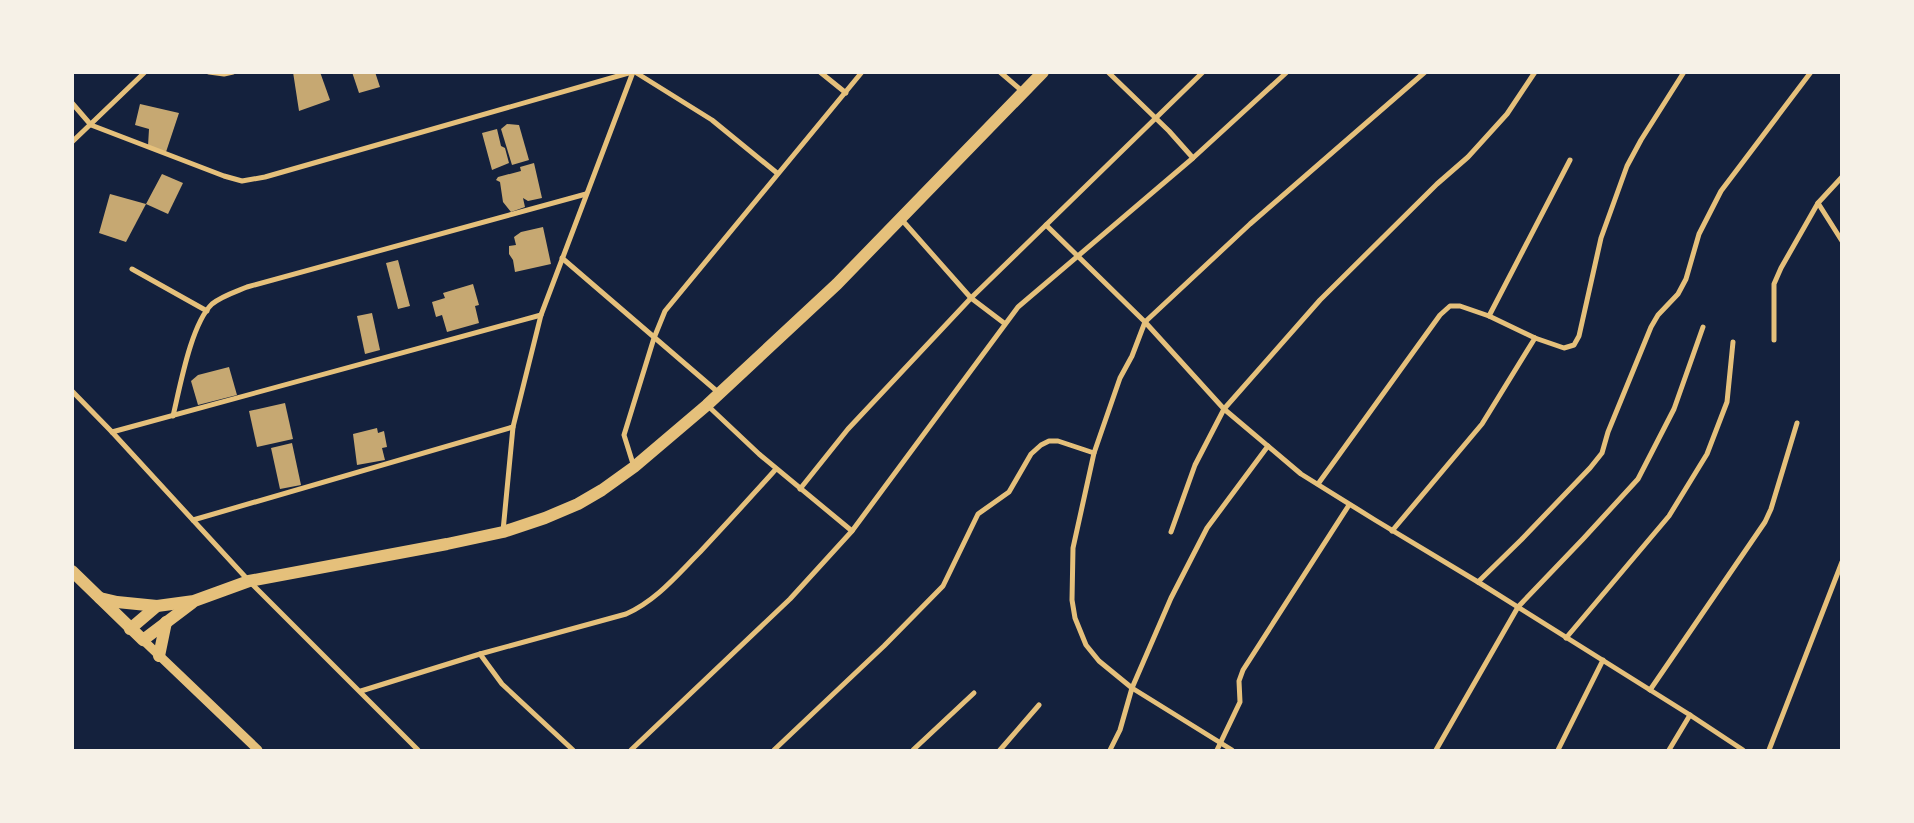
<svg xmlns="http://www.w3.org/2000/svg" width="1914" height="823" viewBox="0 0 1914 823" font-family="Helvetica,sans-serif">
<style>
.building{fill:#c6a872}
.lines{fill:none;stroke-linecap:round;stroke-linejoin:round}
.minor{stroke:#e5c07b;stroke-width:5}
.tertiary{stroke:#e5c07b;stroke-width:9}
.primary{stroke:#e5c07b;stroke-width:12}
</style>
<rect width="100%" height="100%" fill="#14213d"/>
<g class="building">
<path d="M293,72H320L330,100L299,111Z"/>
<path d="M352,72H375L380,87L359,93Z"/>
<path d="M140,104L179,113L166,152L148,146L149,129L135,125Z"/>
<path d="M507,124L519,125L529,160L512,165L501,129Z"/>
<path d="M497,129L501,146L505,148L509,163L492,170L482,133Z"/>
<path d="M534,163L542,198L528,201L523,198L525,207L511,212L503,202L500,182L496,180L498,177L521,171L520,167Z"/>
<path d="M162,174L183,183L168,214L146,204Z"/>
<path d="M110,194L146,204L126,242L99,233Z"/>
<path d="M543,227L551,264L515,272L513,260L509,254V246L516,245L514,237L521,232Z"/>
<path d="M398,260L410,306L398,309L386,263Z"/>
<path d="M473,284L479,305L475,306L479,323L447,332L442,315L436,317L432,302L445,298L443,293Z"/>
<path d="M372,313L380,350L365,354L357,316Z"/>
<path d="M229,367L237,395L198,405L191,381L198,375Z"/>
<path d="M285,403L293,439L257,447L249,411Z"/>
<path d="M377,428L378,433L384,431L387,447L382,448L385,460L357,465L353,434Z"/>
<path d="M292,443L301,485L280,489L271,448Z"/>
</g>
<g class="lines">
<g class="minor">
<path d="M209,72L224,74L233,72"/>
<path d="M635,72L712,120L777,173"/>
<path d="M820,72L846,93"/>
<path d="M1000,72L1022,91"/>
<path d="M1108,72L1169,131L1193,158"/>
<path d="M72,103L91,125L224,176L242,181L265,177L632,72"/>
<path d="M72,142L145,72"/>
<path d="M1818,203L1842,241"/>
<path d="M902,220L971,298L1004,323"/>
<path d="M1046,225L1145,322L1224,409L1301,474L1375,520L1478,582L1690,715L1743,750"/>
<path d="M562,258L719,393"/>
<path d="M132,269L207,311"/>
<path d="M1489,316L1570,160"/>
<path d="M1774,340V284L1781,268L1818,203L1842,177"/>
<path d="M72,391L112,432L249,581L418,750"/>
<path d="M707,405L759,454L852,531"/>
<path d="M173,416C180,387 191,324 212,304C222,296 235,292 247,287L586,194"/>
<path d="M112,432L541,315"/>
<path d="M634,467L624,435L654,338L665,311L862,72"/>
<path d="M1318,484L1440,315L1450,306H1460L1489,316L1535,338L1564,348L1574,345L1579,336L1601,238L1627,166L1641,140L1684,72"/>
<path d="M800,489L848,429L971,298L1203,72"/>
<path d="M193,520L513,427"/>
<path d="M503,531L513,427L541,315L633,72"/>
<path d="M1392,531L1482,424L1535,338"/>
<path d="M1171,532L1195,465L1224,409L1320,300L1437,184L1468,157L1507,114L1535,72"/>
<path d="M1478,582L1521,540L1590,468L1602,453L1608,432L1651,327L1658,315L1678,294L1686,279L1699,234L1721,191L1811,72"/>
<path d="M1566,638L1669,516L1707,454L1727,402L1733,342"/>
<path d="M480,654L502,684L573,750"/>
<path d="M1650,690L1765,522L1771,509L1797,423"/>
<path d="M361,691L480,654L626,614C657,600 677,575 700,552C726,524 751,497 776,469"/>
<path d="M631,750L790,599L852,531L1018,307L1193,158L1287,72"/>
<path d="M774,750L884,646L943,586L978,514L1009,492L1031,454L1041,445L1049,441H1058L1094,453"/>
<path d="M913,750L974,693"/>
<path d="M1000,750L1039,705"/>
<path d="M1110,750L1120,730L1132,688L1171,598L1207,528L1268,446"/>
<path d="M1217,750L1240,702L1239,681L1243,670L1349,505"/>
<path d="M1232,750L1132,688L1099,661L1086,645L1075,618L1072,600L1073,548L1094,453L1120,378L1132,356L1145,322L1250,224L1425,72"/>
<path d="M1436,750L1518,607L1583,539L1638,479L1674,409L1703,327"/>
<path d="M1558,750L1603,660"/>
<path d="M1669,750L1690,715"/>
<path d="M1769,750L1842,562"/>
</g>
<path class="tertiary" d="M143,640L258,750"/>
<g class="primary">
<path d="M72,571L143,640L192,603"/>
<path d="M100,598L117,602L157,606"/>
<path d="M130,629L157,606L194,601L249,581L447,544L503,532L545,518L578,504L602,490L634,467L707,405L837,284L1043,72"/>
<path d="M159,656L166,622"/>
</g>
</g>
<rect width="1914" height="823" fill="none" stroke="#f6f1e7" stroke-width="148"/>
</svg>
